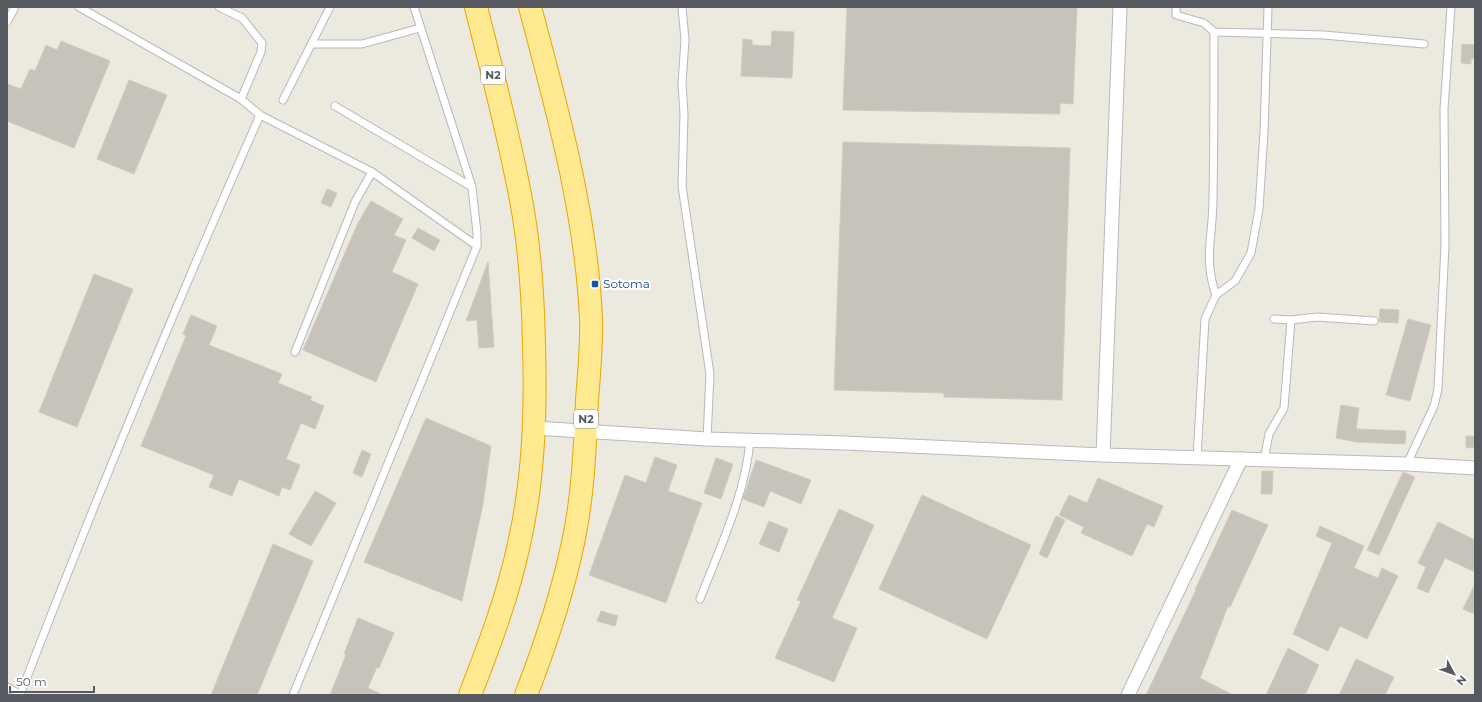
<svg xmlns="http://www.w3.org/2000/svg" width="1482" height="702" viewBox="0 0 1482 702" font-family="Montserrat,sans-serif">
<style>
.building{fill:#c7c3bb;stroke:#d1cbbc}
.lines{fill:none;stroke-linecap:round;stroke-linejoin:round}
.service-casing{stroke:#b6b9bf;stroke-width:9}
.minor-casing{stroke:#b6b9bf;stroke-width:15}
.trunk-casing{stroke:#eaa500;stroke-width:24}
.service{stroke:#fff;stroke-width:7}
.minor{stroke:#fff;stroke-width:13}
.trunk{stroke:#ffe991;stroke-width:22}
.transit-dot{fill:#1a4fb4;stroke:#fff;stroke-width:1.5}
.labels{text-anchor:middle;stroke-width:4;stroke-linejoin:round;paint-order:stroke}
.shield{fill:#fff;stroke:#898c90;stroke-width:1}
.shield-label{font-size:11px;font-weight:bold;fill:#575b61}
.transit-label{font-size:12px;fill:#164399;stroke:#fff;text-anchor:start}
</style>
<rect width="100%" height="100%" fill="#ece9de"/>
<g class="building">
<path d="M847,7H1077L1073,104L1060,103V114L843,110Z"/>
<path d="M772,31L794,32L792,78L741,76L743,39L752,40V45L771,46Z"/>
<path d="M61,41L110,61L74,148L7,121V84L21,89L30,69L35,71L46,45L57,50Z"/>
<path d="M1462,44L1475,45V59H1471V64L1461,63Z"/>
<path d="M129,80L167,95L134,174L97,159Z"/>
<path d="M843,142L1070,148L1062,400L944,397V393L834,390Z"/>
<path d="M327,189L337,193L331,207L321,203Z"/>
<path d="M371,201L403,219L394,235L406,240L392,272L418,284L376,382L303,350L358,223Z"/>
<path d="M418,228L440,240L434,251L412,238Z"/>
<path d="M488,262L494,347L479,348L477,320L466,321Z"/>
<path d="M94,274L133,289L77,427L39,412Z"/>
<path d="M1380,309L1399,310L1398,323L1379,322Z"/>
<path d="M191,315L217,326L209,345L282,374L278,383L312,397L310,400L324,406L315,429L301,423L286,459L300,465L290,490L282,487L279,496L239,479L232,496L209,487L214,475L141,446L186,336L183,334Z"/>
<path d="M1408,319L1431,325L1410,401L1386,395Z"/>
<path d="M1341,405L1359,408L1356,429L1406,431L1405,444L1356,442L1336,438Z"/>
<path d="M426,418L491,446L483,504L462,601L364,562Z"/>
<path d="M1466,436H1475V447L1466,448Z"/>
<path d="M362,450L371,454L362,477L353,473Z"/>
<path d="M655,457L677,465L668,491L702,503L666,603L589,575L625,475L646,483Z"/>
<path d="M716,458L733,464L721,499L704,493Z"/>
<path d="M756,460L811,480L801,504L770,491L764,507L743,499Z"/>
<path d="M1262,471H1273L1272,494H1261Z"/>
<path d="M1403,472L1415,477L1379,555L1367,550Z"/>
<path d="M1098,478L1163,506L1154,527L1147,524L1132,556L1081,533L1084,527L1059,515L1069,495L1087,503Z"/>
<path d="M315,491L336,503L311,546L289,534Z"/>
<path d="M922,495L1031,545L987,639L879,589Z"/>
<path d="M839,509L874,525L832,618L857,628L834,682L775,658L801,601L797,600Z"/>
<path d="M1232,510L1268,525L1230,607L1228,606L1200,678L1233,695H1146L1196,590H1195Z"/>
<path d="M1056,516L1065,520L1047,558L1039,554Z"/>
<path d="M769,521L788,529L779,552L759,544Z"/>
<path d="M1438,522L1475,540V572L1445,558L1428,593L1417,588L1426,567L1418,563Z"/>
<path d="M1320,526L1364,546L1354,568L1378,578L1382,568L1398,576L1367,639L1340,626L1328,651L1293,634L1332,543L1316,536Z"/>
<path d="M273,544L313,561L257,695H211Z"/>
<path d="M1475,584V614L1463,609Z"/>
<path d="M601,611L618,616L615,626L597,621Z"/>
<path d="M358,618L394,633L379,668L377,667L368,688L383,695H330L346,655L344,654Z"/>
<path d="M1288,648L1319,665L1305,695H1266Z"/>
<path d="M1356,659L1394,677L1385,695H1339Z"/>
</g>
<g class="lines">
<defs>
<g id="service">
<path d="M79,7L241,99L260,115L372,172L477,246"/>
<path d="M219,7L242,18L262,43L261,52L241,99"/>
<path d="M682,7L685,40L682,83L684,115L682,186L710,374L707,439"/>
<path d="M1176,7V15L1204,23L1214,32L1324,35L1424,44"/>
<path d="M7,22L15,7"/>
<path d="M1214,32C1214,88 1214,144 1213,199C1213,236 1203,258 1216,295L1235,281L1251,253L1259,209L1264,132L1268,7"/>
<path d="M313,44H362L420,28"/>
<path d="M283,100L330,7"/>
<path d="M335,106L472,187"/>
<path d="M1274,319L1291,320L1317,317L1374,321"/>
<path d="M295,352L355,202L372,172"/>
<path d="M1197,458L1205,319L1216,295"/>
<path d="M1264,460L1269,434L1284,408L1291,320"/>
<path d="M1407,464L1434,406L1438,389L1445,245L1444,109L1451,7"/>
<path d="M700,599C719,550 746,493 750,440"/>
<path d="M7,687L20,694"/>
<path d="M20,695C95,500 175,307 260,115"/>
<path d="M293,695L477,246V233L472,187L414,7"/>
</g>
<g id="minor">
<path d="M535,428L707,439L845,443L1103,455L1407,464L1475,468"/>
<path d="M1103,455L1120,7"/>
<path d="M1128,695L1241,459"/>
</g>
<g id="trunk">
<path d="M470,695C489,646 508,596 519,544C534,478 536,411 534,344C533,295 530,247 521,200C509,135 492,71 476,7"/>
<path d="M526,695C545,646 562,595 573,543C583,497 585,447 587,400C589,373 592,345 591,318C586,212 557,109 530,7"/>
</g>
</defs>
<use href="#service" class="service-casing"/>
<use href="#minor" class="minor-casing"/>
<use href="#trunk" class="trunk-casing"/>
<use href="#service" class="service"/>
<use href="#minor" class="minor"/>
<use href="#trunk" class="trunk"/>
</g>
<rect class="transit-dot" x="591" y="280" width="8" height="8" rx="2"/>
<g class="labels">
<g class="shield">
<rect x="481" y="66" width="24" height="18" rx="3"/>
<rect x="574" y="410" width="24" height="18" rx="3"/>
</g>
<g class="shield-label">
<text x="493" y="79">N2</text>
<text x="586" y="423">N2</text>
</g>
<g class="transit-label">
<text x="603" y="288">Sotoma</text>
</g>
</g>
<rect width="1482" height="702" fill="none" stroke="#575b61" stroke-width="16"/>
<g transform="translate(1454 674) rotate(131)" stroke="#ffffff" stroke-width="3" paint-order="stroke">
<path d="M0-3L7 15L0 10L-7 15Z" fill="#575b61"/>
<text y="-6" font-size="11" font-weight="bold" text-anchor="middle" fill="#575b61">N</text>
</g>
<path d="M10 686v6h84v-6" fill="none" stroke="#575b61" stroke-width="2"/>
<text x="16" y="686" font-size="12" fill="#575b61" stroke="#ffffff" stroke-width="3" paint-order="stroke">50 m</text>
</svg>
